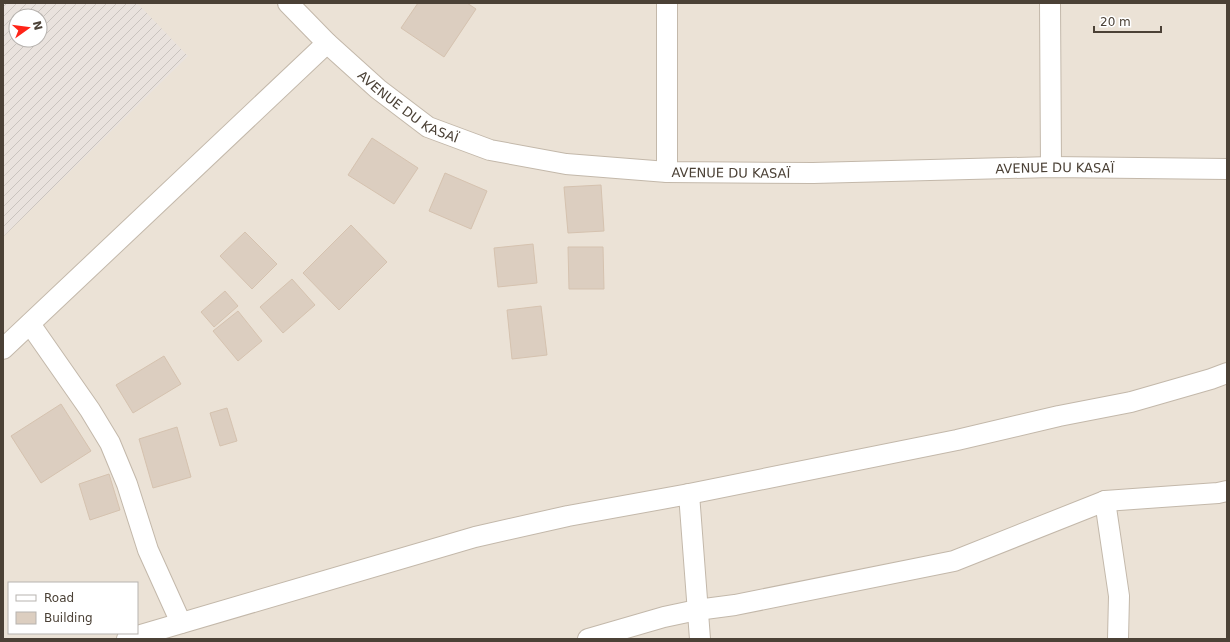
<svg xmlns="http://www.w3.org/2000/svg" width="1230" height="642" viewBox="0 0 1230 642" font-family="'DejaVu Sans',sans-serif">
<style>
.residential{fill:#ebe2d6;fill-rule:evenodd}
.industrial{fill:url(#industrial-furrows);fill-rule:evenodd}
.building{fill:#dccec0;stroke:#d5c2af}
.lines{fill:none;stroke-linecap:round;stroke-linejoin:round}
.street-casing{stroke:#c3b8aa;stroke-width:22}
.street{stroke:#fff;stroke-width:20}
.labels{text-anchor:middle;stroke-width:4;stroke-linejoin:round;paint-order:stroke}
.street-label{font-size:13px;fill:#4b4136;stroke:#fff}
</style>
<defs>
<pattern id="industrial-furrows" width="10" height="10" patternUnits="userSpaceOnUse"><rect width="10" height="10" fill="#e9e2dd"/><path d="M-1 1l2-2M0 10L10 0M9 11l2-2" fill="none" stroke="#c9c3be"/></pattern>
</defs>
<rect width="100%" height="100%" fill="#f6f1e9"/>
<path class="residential" d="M3,3H1227V639H3ZM16,16H40V40H16ZM9,583H137V633H9Z"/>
<path class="industrial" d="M3,3H137L188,56L3,237ZM16,16H40V40H16Z"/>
<g class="building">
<path d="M418,3H467L476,9L444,57L401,28Z"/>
<path d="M372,138L418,168L394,204L348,175Z"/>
<path d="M445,173L487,191L471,229L429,211Z"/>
<path d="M601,185L604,231L568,233L564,187Z"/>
<path d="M351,225L387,262L339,310L303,273Z"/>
<path d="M245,232L277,264L252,289L220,256Z"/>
<path d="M533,244L537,283L498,287L494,248Z"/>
<path d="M568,247H603L604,289H569Z"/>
<path d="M292,279L315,305L283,333L260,307Z"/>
<path d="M225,291L238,306L214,327L201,312Z"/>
<path d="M541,306L547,355L512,359L507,310Z"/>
<path d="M238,311L262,341L238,361L213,331Z"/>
<path d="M164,356L181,384L133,413L116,385Z"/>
<path d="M61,404L91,451L41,483L11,436Z"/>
<path d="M227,408L237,441L220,446L210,413Z"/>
<path d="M177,427L191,477L153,488L139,439Z"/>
<path d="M109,474L120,510L90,520L79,484Z"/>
</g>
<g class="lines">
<defs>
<g id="street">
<path id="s1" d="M288,3L327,43L378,89L428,127L490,150L566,164L667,172L813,173L1051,167L1227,169"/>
<path d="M1050,3L1051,167"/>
<path d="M667,172V3"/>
<path d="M30,324L90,410L110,443L127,484L148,550L181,623"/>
<path d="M3,349L327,43"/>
<path d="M689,494L700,639"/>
<path d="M1105,501L1119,596L1118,639"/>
<path d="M127,639L475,537L568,516L689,494L957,440L1059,416L1131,402L1211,379L1227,373"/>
<path d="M588,639L664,617L697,610L735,605L954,561L1105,501L1218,493L1227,491"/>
</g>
</defs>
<use href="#street" class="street-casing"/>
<use href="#street" class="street"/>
</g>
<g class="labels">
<g class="street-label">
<text dy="5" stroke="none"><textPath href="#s1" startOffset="160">AVENUE DU KASAÏ</textPath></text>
<text dy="5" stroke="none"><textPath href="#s1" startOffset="820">AVENUE DU KASAÏ</textPath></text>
<text dy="5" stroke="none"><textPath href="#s1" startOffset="496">AVENUE DU KASAÏ</textPath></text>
</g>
</g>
<rect width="1230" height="642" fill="none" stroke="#4b4136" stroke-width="8"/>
<rect x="8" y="582" width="130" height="52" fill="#ffffff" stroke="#b7b3af"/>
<rect x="16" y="595" width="20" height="6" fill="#ffffff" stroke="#b7b3af"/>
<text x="44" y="602" font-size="12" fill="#4b4136">Road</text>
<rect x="16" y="612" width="20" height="12" fill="#dccec0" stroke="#b7b3af"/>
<text x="44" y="622" font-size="12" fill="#4b4136">Building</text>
<g transform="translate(28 28) rotate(76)"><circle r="19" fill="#ffffff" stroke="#b7b3af"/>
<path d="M0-3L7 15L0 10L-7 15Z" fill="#ff2317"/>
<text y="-6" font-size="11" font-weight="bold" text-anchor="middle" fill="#4b4136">N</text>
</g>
<path d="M1094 26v6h67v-6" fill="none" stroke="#4b4136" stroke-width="2"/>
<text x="1100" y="26" font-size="12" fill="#4b4136" stroke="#ffffff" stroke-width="3" paint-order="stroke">20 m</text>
</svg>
